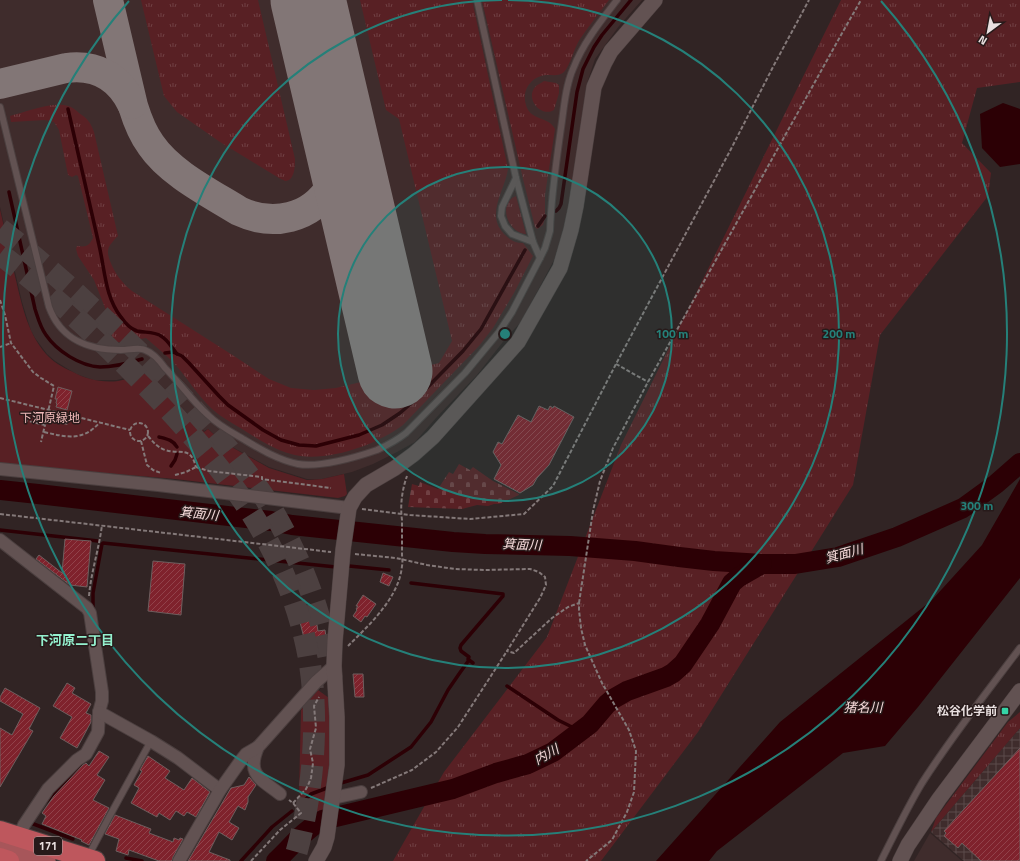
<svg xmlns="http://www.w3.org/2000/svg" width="1020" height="861" viewBox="0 0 1020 861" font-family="'Titillium Web','Noto Sans JP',sans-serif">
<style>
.built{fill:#3f2c2c}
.industrial{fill:url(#industrial-grid)}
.grass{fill:url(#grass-tufts)}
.cemetery{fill:url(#cemetery-stones)}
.park{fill:#582024}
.water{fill:#2c0005}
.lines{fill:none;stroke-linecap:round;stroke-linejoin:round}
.stream{stroke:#2c0005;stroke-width:3.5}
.river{stroke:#2c0005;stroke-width:20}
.taxiway{stroke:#827676;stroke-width:30}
.runway{stroke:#827676;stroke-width:75}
.building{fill:url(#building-hatch);stroke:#6e5e5e}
.motorway-tunnel{stroke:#4c4040;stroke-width:22;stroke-dasharray:22 11;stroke-linecap:butt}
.service-casing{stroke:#4b3f3f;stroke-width:8}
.minor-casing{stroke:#4b3f3f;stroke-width:14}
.tertiary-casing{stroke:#4b3f3f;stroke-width:16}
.primary-casing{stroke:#4b3f3f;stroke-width:20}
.trunk-casing{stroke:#4b3f3f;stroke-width:22}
.path{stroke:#847979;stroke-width:2;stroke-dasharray:4 2;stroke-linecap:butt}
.service{stroke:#625252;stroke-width:6}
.minor{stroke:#625252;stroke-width:12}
.tertiary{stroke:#625252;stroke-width:15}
.primary{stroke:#a7565a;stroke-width:19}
.trunk{stroke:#be575d;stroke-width:20}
.ring{fill:none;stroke:#258079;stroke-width:2}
.poi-dot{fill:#35d4a7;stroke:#271a1a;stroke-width:1.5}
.labels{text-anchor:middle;stroke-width:3;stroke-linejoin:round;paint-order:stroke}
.shield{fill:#271a1a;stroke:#aea4a4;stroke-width:1}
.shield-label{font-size:11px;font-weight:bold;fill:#e8dfdf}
.park-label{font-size:12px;fill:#efb9b9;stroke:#271a1a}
.poi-label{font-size:12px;font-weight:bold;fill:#e8dfdf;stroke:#271a1a;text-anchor:end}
.water-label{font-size:13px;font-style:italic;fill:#f6dada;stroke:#271a1a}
.neighbourhood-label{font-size:13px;font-weight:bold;fill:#94f0ce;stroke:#271a1a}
.centre{fill:#258079;stroke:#271a1a;stroke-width:2}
.ring-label{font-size:12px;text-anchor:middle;font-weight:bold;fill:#258079;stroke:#271a1a;stroke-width:3;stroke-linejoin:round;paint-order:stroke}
</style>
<defs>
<pattern id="industrial-grid" width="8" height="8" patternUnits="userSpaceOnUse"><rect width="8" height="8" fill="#3f2c2c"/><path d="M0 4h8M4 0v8" fill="none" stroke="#5b4a4a"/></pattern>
<pattern id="grass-tufts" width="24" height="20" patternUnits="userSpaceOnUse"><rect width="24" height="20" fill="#582024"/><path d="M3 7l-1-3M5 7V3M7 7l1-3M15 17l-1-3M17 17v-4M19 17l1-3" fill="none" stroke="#704043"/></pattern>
<pattern id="cemetery-stones" width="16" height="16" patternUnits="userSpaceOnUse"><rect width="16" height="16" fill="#582024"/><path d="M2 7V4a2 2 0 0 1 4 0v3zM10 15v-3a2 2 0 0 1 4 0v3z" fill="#704043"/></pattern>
<pattern id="building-hatch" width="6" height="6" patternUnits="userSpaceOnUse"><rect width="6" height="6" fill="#7f222c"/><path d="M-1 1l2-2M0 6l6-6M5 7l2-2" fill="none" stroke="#91424a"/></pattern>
</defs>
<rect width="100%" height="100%" fill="#312424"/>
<g class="built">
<path d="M0,0H642L619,26L595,59L587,83L578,151L566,224L554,260L521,322L506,338L477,375L436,418L415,442L397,452L373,464L352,472L322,479H307L269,467L221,441L208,429L204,431L148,372L117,380H93L76,374L55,361L47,354L35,338L31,331L22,302L0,207Z"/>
<path d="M930,833L962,861H914Z"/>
</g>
<path class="industrial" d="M1020,728V861H964L931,832Z"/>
<g class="grass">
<path d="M141,0H258L295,159C295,165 295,181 285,181C285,181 279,178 279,178L220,142L177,112L164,96Z"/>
<path d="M360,0H472L508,169C505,191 485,214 504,234C510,240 515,243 523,243L533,256L514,293L493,328L479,346L403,425C377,445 323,464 291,454C273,449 258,439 242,429C232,423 221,417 212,409C197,395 187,377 173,362C165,354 155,346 146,338L124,342H112L111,323L94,280L78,256L76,249L77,246C86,247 88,247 93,238L78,176L76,175L72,177L68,175L59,130L54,122L45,120L11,122L10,116C25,112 53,101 68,106C72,107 76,110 79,113C87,118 91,123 94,132L118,236C114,240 108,246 108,251C107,258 116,275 121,280C124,284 128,288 132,291L234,356L269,379L291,388L314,390L336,388L439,363L452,341L399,119L386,110Z"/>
<path d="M482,0H609C599,13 589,26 580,39C574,48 570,66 564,72C558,78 548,73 541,76C528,80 522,93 526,105C530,121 549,116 555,129L545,195V217L543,225L537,229L535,227L523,179Z"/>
<path d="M841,0H1020V82L977,88L962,143L991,173L988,196L880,335L853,485L698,732L601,861H393L444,772L547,637L621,445Z"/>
<path d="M544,81L556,83L559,85V93L554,110C541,118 524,98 536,86C538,84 542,83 544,81Z"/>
<path d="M516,196L526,234C508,233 497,203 516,196Z"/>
<path d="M1020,712V728L931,832L936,818L1008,722Z"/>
</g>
<path class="cemetery" d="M459,464L470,470L473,467L493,481L519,494V495L499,504H494L488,506L477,505L462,509L408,507L412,484L419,486L420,482L438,489L449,472L453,474Z"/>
<g class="park">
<path d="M0,209C5,230 9,251 14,272C21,300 26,331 46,354C52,361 62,367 71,371C85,379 102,383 118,381C128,379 138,375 148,373L204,432L208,429L221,441L269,468L307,480L322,479L344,474L347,494L345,496L338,498L175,479L0,464Z"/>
<path d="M318,690L329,698L330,764L324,809L315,812L297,800L300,794L299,792L301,710Z"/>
</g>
<g class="water">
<path d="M1003,103L1020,109V164L1000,167L982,148L980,114Z"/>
<path d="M1020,479V578L918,707L885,746L843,753L717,851L709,861H656L780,722L932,600L982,545Z"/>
</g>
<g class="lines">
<g class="stream">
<path d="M68,109C78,154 89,200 99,245C105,270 105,297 121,317C125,323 131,329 137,331C145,333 153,331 161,336C168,340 172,348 177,354"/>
<path d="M9,192L35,309C38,318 40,327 46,335C57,351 80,366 100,367C114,367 129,363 142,359"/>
<path d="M556,211L559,208L561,204L577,92L583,69L594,47L602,35L631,0"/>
<path d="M538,226L545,216"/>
<path d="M165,353L173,352L182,356L189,363L219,396L228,405L263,430L281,440L299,445L316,446L359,435L382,425L400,413L416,399L463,351L481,329L525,250"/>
<path d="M159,437C167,439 173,440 177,447"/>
<path d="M171,466L175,460L177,454"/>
<path d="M0,530L98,541"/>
<path d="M349,566L389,570"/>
<path d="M411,583L503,594V596L461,645L460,648L461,651L469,657L468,659L469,660"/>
<path d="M93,609V593L102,544L103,543L336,567"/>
<path d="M507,686L558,720L570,726L581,731"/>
<path d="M341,783L368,775L411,747L431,722L448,690L459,674L469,660L473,663"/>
<path d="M46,802L84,761"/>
<path d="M301,804L311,794L327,788"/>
<path d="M31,823L73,839"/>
<path d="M126,858L142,861"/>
<path d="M241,861L272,827L292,811"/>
</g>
<g class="river">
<path d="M0,490L38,494L271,521L292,525L453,542L485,544L570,546L635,551L679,557L714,561L762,564H795L838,557L897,537L963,508L996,484L1020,463"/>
<path d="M276,861C291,847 304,830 323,820L453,789L496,773L528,764L553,752L590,724L607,704L613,699L627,691L666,677L673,673L683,664L710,624L732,583L739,577L762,564"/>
</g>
<g class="taxiway">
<path d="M108,0L133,106C137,119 142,133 151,145C170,173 210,193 239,211C273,227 311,219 331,186C337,178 341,168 341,157C342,150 341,143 340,136"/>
<path d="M0,84L66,68C96,64 119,77 132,104"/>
</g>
<path class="runway" d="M308,0L395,371"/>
</g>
<g class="building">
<path d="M58,387L72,391L67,410L56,407L57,404L56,403L57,399H55Z"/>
<path d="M539,406L548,410L550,406L553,408L554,406L574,417L549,465L537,478L533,485L520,493L494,479L501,465L493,452L498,442L502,444L518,415L531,422Z"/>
<path d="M65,539L91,541L87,587L70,585L36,559L39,555L62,573Z"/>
<path d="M153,561L185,564L181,615L148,611Z"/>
<path d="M383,573L393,577L389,586L380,582Z"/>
<path d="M363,595L376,604L367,617L365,616L361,622L353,616L357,610L356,609L358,606H356Z"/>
<path d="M315,614L318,631L325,630L326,637V644L322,645V647L307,650L299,618Z"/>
<path d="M353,674H363L364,697H355Z"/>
<path d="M67,683L75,688L72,693L91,704L86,713L91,715V722L77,748L60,738L72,717L53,706Z"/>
<path d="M5,688L40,708L29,729L33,731L0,787V728L12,735L23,714L0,701V697Z"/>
<path d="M1020,748V861H981L962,843L958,848L944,836L946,833L944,831Z"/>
<path d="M99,751L109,757L97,775L105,780L93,800L109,808L89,845L81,841L82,840L42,824L46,816L42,813L54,796L83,765L86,763L89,766Z"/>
<path d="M148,756L170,771L165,778L184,790L192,778L210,792L196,817L187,812L184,816L176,811L170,820L159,813L157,817L131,803L139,788L134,785L142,771L140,770Z"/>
<path d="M249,777L256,785L248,797V802L245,810L238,806L229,822L239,828L232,840L219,832L209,852L230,860V861H188L231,788L244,785Z"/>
<path d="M115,815L151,829L149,833L173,842L174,838L179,840L180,838L183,839L173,857L172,861H159L129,850L128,855L116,851L119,839L105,834Z"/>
</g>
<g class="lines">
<g class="motorway-tunnel">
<path d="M0,229C44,263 85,301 125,339C162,374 196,411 229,450C242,467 257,485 268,503C301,557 324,616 332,679"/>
<path d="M0,254C56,297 107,345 156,396C190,432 223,470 250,511C284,564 309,629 313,692C317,748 310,807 294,861"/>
</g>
<defs>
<g id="service">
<path d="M477,0L516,178L533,242L540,258"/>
<path d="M0,107L49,307C61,340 88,350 121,350C128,350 140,347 145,350C153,353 160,361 165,368C180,383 192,401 208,415C218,425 231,432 243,439C260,449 278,460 298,464C319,468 357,457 377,450C388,445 397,440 406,433L465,373L499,332L512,312L540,258L545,248L550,231C551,197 556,163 561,128C564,109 565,87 573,69C583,43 600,22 617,0"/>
<path d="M516,178L502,207L501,216L505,226L512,234L533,242"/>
<path d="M92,849C111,813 131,777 151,741"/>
<path d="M881,861C894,835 907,808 922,783C952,736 987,692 1020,648"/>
</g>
<g id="minor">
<path d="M0,469L158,485L349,508"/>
<path d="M0,540L87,608L90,613L102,692V701L99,712L98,732L86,754L77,760L48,789L24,825L19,836"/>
<path d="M99,712L151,741L178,758L220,790"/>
<path d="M280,794C261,779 246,775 258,747L316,682L334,666"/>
<path d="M333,798L361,792"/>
<path d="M179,861L220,790L242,759L246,754L258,747"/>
</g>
<g id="tertiary">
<path d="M316,861L324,847L327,837L337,765V717L334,666L335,641L343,550L349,508L355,497L366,485L395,468L414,454L433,437L518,342L560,268L571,230L576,206L594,87L604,64L611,51L655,0"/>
<path d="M900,861L908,845L939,799L1020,691"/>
</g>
<path id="primary" d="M0,845L46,861"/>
<g id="trunk">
<path d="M0,831L95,861"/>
<path d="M0,858L9,861"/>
</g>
</defs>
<use href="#service" class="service-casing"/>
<use href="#minor" class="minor-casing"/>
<use href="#tertiary" class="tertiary-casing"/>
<use href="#primary" class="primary-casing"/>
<use href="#trunk" class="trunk-casing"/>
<g class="path">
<path d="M0,300L5,315L11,343L33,372L41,378L54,386L41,442"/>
<path d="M0,347L11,343"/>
<path d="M616,364L648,382"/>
<path d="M0,398L130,430"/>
<path d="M46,419L68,424"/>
<path d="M24,420L45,425"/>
<circle cx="139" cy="432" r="9"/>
<path d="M44,432C66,437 83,442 100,422"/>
<path d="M148,436C153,442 157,447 165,450C181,455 190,445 196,467"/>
<path d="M141,441L147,465L153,470L161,473"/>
<path d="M196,467L209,471L262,477V479L331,488"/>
<path d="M175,475L186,472L196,467"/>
<path d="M362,509L410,515L470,519L524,514L553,486L616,364L731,149L774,65L809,0"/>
<path d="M0,514L35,518L331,552"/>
<path d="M355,554L396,558L427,565L455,569L484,570L530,569L539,572L545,577L546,585L540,598L507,651L514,653L552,618L568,607L579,603V610L581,628L585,645L602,683L629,730L636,751L634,792L627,812L612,840L586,861"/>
<path d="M89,596C91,572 99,549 102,525"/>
<path d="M579,603L593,511L600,481L613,448L648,382L841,35L861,0"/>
<path d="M348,646C369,625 399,598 402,566C403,562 402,558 402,554C402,543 402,531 402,520C400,505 402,490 407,476"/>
<path d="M371,788L412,770L436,752L458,727L507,651"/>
<path d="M293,803L306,789L309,783L311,778L313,763L310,749L316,728L314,706L319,697"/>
<path d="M251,861L280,830L301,813L293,803L289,800"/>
</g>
<use href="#service" class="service"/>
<use href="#minor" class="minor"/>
<use href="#tertiary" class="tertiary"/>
<use href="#primary" class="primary"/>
<use href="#trunk" class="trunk"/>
</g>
<circle cx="505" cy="334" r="167" fill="#258079" fill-opacity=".12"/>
<g class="ring">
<circle cx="505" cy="334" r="167"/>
<path d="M508 0A334 334 0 1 1 502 0"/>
<path d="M881 1A502 502 0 1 1 129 1"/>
</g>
<rect class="poi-dot" x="1001" y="707" width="8" height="8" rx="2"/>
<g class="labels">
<rect class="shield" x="34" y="837" width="28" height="18" rx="3"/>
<g class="shield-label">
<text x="48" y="850">171</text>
</g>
<g class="park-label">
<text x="50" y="422">下河原緑地</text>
</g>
<g class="poi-label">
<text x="997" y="715">松谷化学前</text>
</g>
<g class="water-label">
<text transform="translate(199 513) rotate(6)" y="5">箕面川</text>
<text transform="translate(522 544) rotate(2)" y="5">箕面川</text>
<text transform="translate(844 553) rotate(-15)" y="5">箕面川</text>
<text x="863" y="712">猪名川</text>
<text transform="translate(546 754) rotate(-29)" y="5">内川</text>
</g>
<g class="neighbourhood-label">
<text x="75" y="645">下河原二丁目</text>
</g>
</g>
<circle cx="505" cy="334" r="6" class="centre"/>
<g class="ring-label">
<text x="672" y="338">100 m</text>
<text x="839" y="338">200 m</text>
<text x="977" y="510">300 m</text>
</g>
<g transform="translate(988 32) rotate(212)" stroke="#271a1a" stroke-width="3" paint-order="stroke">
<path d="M0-3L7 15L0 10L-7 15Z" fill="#e8dfdf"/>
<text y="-6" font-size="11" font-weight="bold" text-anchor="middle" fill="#e8dfdf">N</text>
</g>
</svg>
